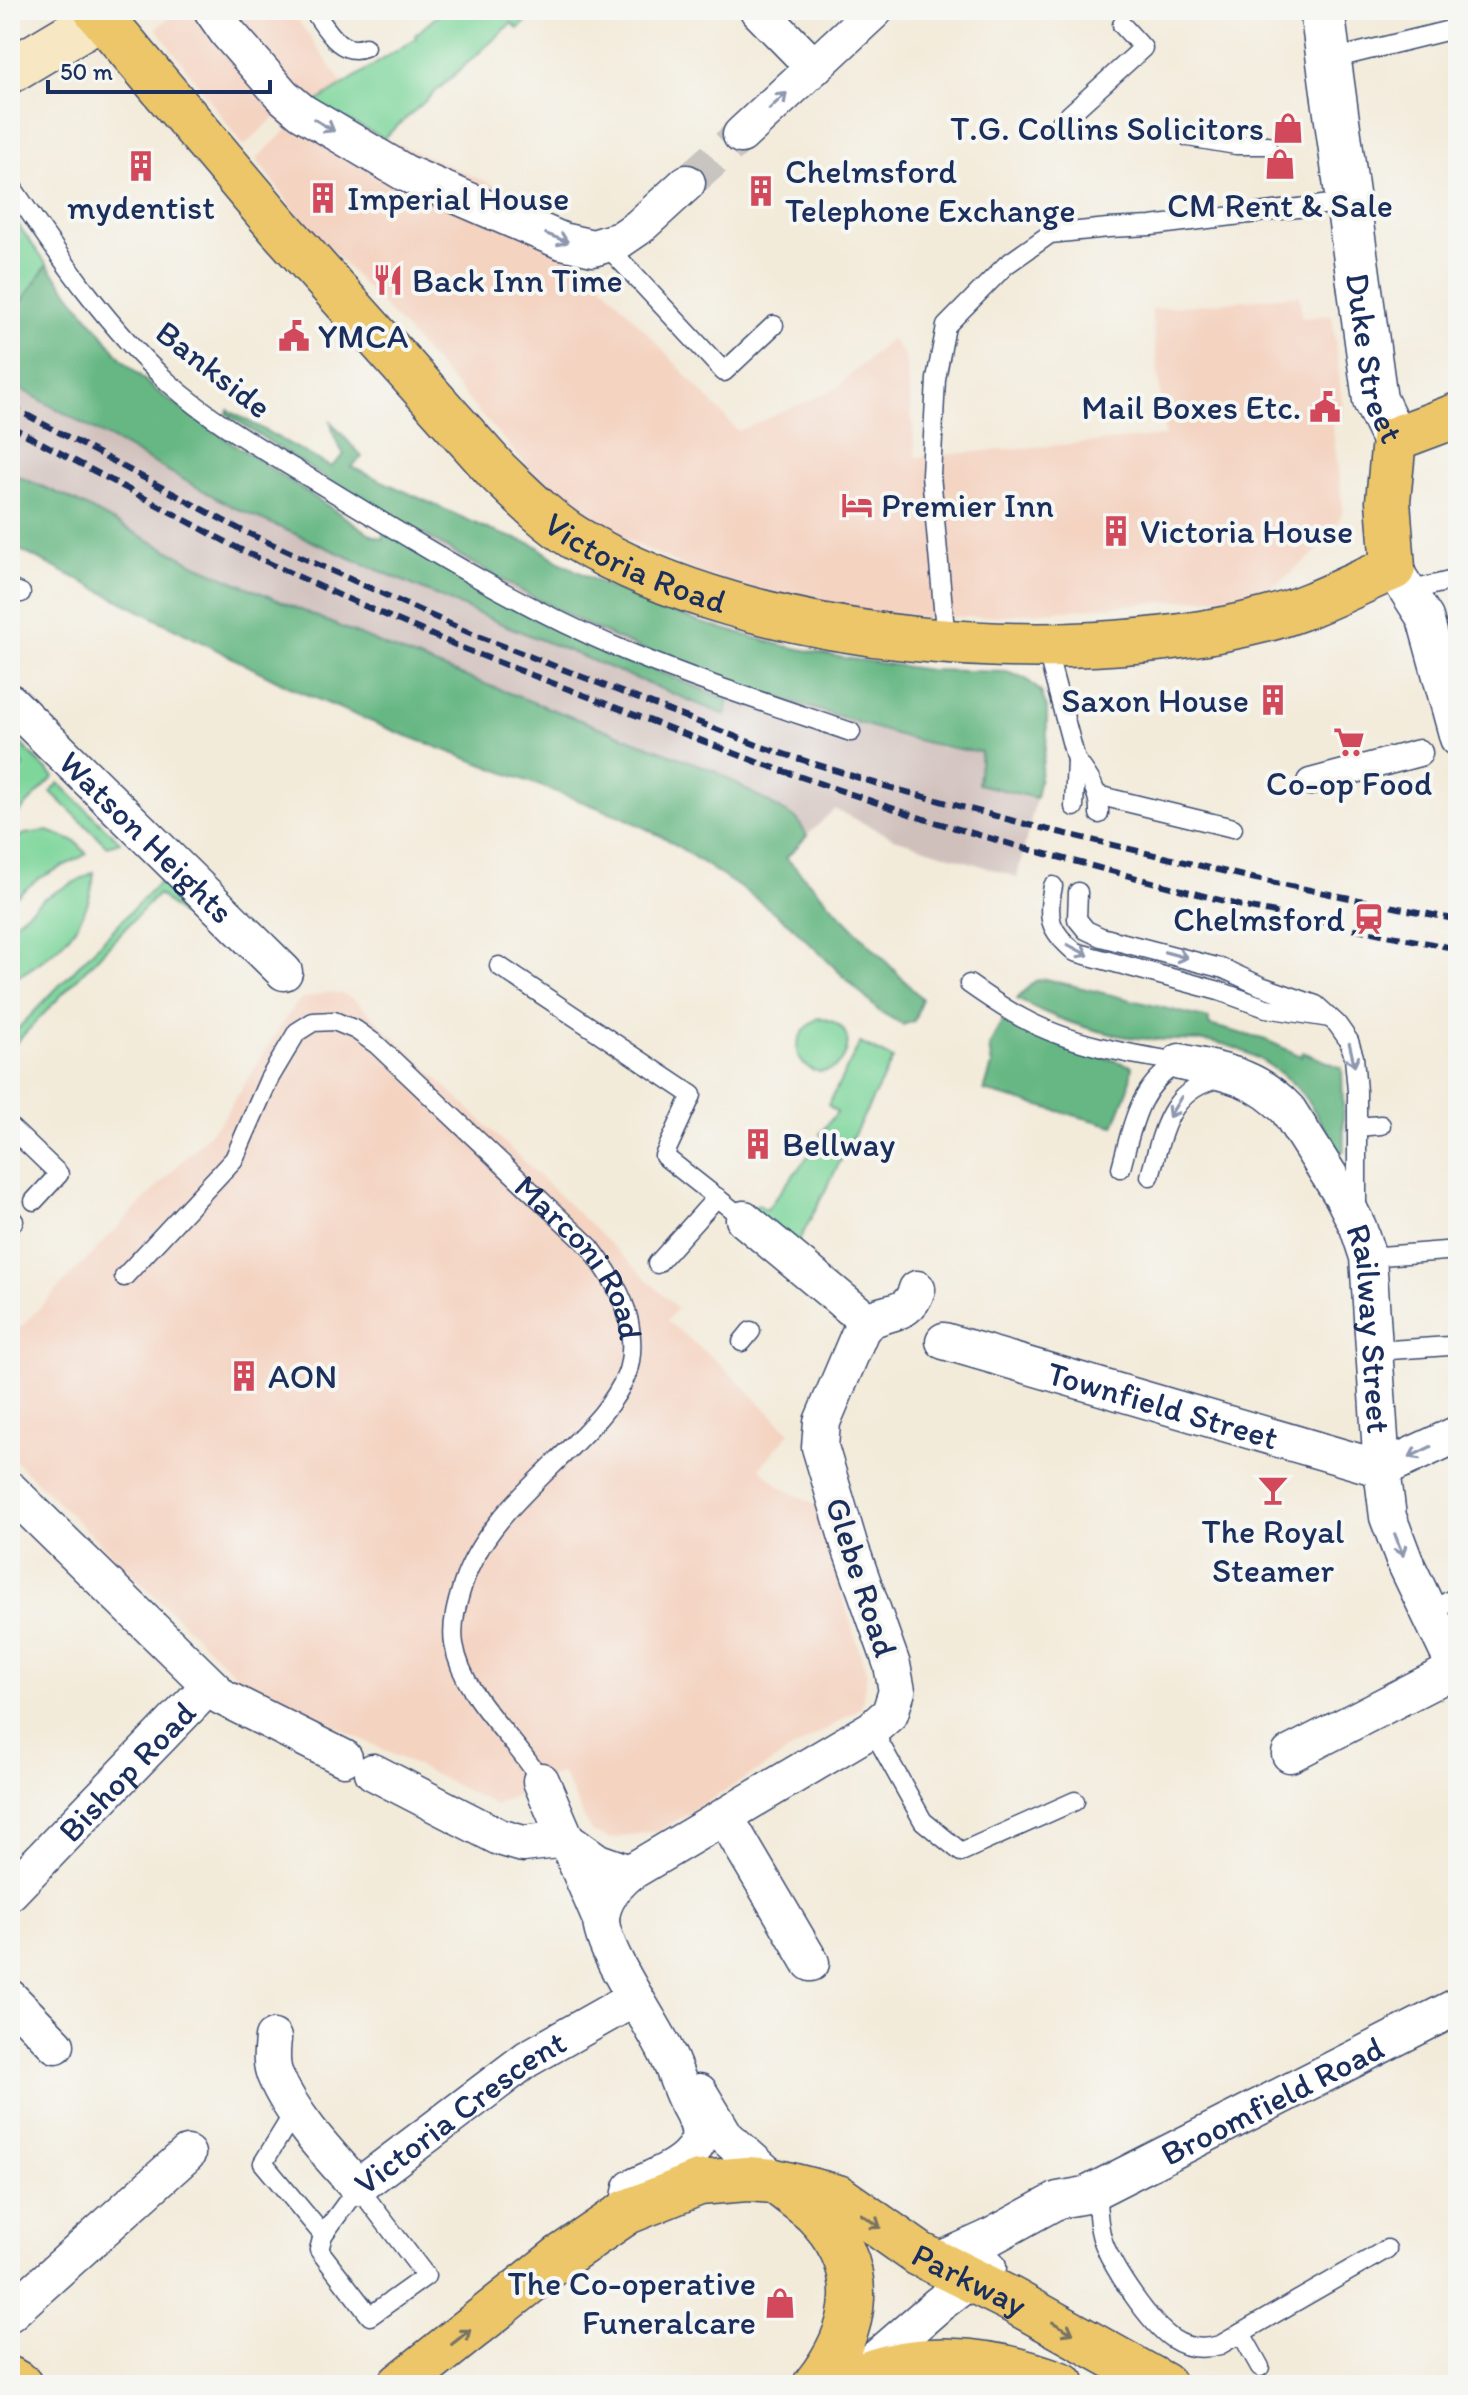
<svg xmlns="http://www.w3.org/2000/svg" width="1468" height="2395" viewBox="0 0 1468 2395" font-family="Itim,sans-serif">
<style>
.built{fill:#f4d3c1}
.industrial{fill:#d0c0bc}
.green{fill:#7ed69b;stroke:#4c827c;stroke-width:2}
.forest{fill:#66b783;stroke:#407370;stroke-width:2}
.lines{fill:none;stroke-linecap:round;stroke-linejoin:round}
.minor-tunnel{stroke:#c8c5c1;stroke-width:36;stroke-dasharray:36 18;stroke-linecap:butt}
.service-casing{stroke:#3b4b71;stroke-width:21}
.pedestrian-casing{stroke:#3b4b71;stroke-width:29}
.minor-casing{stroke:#3b4b71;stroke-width:39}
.tertiary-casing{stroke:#3b4b71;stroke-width:47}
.secondary-casing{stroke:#3b4b71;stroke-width:47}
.primary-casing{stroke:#3b4b71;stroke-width:47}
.service{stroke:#fff;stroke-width:18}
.pedestrian{stroke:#fff;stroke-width:26}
.minor{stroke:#fff;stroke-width:36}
.tertiary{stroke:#fff;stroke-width:44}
.secondary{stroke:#f7e8c3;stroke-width:44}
.primary{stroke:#ecc669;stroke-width:44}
.rail{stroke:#1b2f5e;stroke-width:6;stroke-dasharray:12 6;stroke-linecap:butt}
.oneway{stroke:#8d97ae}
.oneway2{stroke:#797363}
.labels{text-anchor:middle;stroke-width:8;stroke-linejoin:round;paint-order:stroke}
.poi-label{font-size:34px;fill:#1b2f5e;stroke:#f6f6f2;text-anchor:start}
.street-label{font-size:34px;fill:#1b2f5e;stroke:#f6f6f2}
</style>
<rect width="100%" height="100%" fill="#f6f6f2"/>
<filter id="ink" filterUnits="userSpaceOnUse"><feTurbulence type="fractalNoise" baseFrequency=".0125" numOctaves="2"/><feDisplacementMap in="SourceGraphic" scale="16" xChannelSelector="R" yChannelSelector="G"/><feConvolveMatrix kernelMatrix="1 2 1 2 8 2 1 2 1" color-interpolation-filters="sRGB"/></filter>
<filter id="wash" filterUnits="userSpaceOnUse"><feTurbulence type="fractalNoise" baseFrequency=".006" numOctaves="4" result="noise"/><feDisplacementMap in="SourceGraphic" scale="32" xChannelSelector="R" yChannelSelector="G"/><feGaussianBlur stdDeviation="1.8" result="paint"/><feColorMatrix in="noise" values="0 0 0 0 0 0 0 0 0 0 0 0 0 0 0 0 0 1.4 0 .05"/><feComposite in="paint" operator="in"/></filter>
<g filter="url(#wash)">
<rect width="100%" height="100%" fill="#f3ebda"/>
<g class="built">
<path d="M180,10H291L343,84L314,104L384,138L522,197L738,431L835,389L891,339L905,356L916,457L1165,436L1151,309L1299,295L1302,318L1332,315L1344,419L1332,421L1343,508L1341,517L1315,553L1280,582L1258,592L1213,598L982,617H925L829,609L698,573L619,536L576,509L530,469L391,314L296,213L256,159L287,130L275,117L244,146L223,118L156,28Z"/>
<path d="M329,992L343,994L355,1000L677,1308L667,1321L719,1363L790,1432L760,1468L779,1486L818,1506L842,1574L841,1592L867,1674L861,1708L661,1830L611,1839L591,1832L562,1772L496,1805L241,1680L10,1456V1338L222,1120L293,1007L301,999Z"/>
</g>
<path class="industrial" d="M10,383L233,507L502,624L724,715L729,700L620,656L389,520L397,519L548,605L616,638L694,669L942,748L981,752L979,784L1036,798L1017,877L894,838L834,809L807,836L798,820L715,771L390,648L196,565L67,497L10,473Z"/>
<g class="green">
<path d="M444,10L538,12L518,29L512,23L384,138L313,104L416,38L415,35Z"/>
<path d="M10,213L47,265L12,316L10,314Z"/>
<path d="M10,733L54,777L10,822V780L24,766L10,752Z"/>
<path d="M59,783L120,842L107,846L51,792Z"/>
<path d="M48,831L76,842L87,854L38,879L10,901V841L25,834Z"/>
<path d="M94,872C90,926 55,956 10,981V926L44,898Z"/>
<path d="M160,881L180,899L184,896L191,903L180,914L158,894L10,1049V1037Z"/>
<path d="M818,1018C871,1023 843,1087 809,1068C802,1064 796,1055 797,1048C798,1034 808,1025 818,1018Z"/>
<path d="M860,1043L893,1059L795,1249L750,1213L758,1204L766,1210L823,1137L820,1134L837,1112L828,1105Z"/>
</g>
<g class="forest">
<path d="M47,265L122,359L154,389L190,415L372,535L383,539V530L620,656L729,700L725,715L502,624L233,507L10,383V314L13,315Z"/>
<path d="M228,410L331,467L344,455L334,436L331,422L362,457L351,467L492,531L535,545L559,562L608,587L699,622L785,646L845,658L929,670L1006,672L1025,678L1041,692L1047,708V738L1036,798L978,784L981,752C928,747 879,729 828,713C757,691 685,668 616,638C540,605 469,560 397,519L389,520L227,414Z"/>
<path d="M10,473L67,497L196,565L390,648L715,771L798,820L807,836L786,858L922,999L914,1021L903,1025L879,1011L792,926L754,897L665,838L623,817L394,731L298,691L10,545Z"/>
<path d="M1046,979L1209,1019V1025L1266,1040L1301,1056L1303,1052L1342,1068L1344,1151L1338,1153C1324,1129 1311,1100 1290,1081C1267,1061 1233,1042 1202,1041C1177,1039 1153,1041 1128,1037C1090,1031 1051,1017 1017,999L1035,981Z"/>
<path d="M1002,1021L1044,1039L1132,1066L1129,1087L1114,1126L984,1091L992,1065L989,1047Z"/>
</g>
</g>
<g filter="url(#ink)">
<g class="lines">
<path class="minor-tunnel" d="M687,183L741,135"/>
<defs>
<g id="service">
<path d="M313,10C326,28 340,57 365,47"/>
<path d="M1328,60L1458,28"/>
<path d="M1056,127L1143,48L1122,25"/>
<path d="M1188,137L1236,145H1267"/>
<path d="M10,184C57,253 106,326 169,383C215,424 272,455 325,487C421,546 519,606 623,650C697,681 775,706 851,732"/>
<path d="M606,245L724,372L774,325"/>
<path d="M10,589L21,593"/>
<path d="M1408,591L1458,579"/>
<path d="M946,641L931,475L936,379L946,326L1006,265L1050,234L1108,228L1151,226L1347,202"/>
<path d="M1046,648L1076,760C1089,776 1100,793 1099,814"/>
<path d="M1097,795L1233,828"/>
<path d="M1074,807L1076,760"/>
<path d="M1053,886C1046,919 1050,931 1075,952L1219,991L1266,1008L1330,1018"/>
<path d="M1078,892L1077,919L1086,930L1101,937L1224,969L1261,986L1316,1005L1337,1024L1349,1041L1354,1057L1357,1091V1209"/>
<path d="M499,966L692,1095L664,1156L744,1219"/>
<path d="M969,984C986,996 1003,1008 1022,1018C1069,1044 1127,1054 1180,1062"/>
<path d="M10,1127L59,1174L34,1201"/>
<path d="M1357,1127L1381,1125"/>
<path d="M1121,1168C1133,1124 1138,1086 1180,1062"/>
<path d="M1150,1176C1163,1131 1169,1087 1223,1078"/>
<path d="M10,1225L14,1221"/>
<path d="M1368,1257L1458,1250"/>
<path d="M657,1264L717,1197"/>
<path id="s1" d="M124,1277L234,1159L269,1079L297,1032L313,1022L334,1021L356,1030L377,1045L590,1247C604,1266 618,1286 626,1310C632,1330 634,1356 626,1376C614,1404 592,1426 571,1447C530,1488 481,1529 463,1584C457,1603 451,1624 454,1644C463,1699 514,1735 541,1781"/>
<path d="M742,1342L751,1331"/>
<path d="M1375,1351L1449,1346"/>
<path d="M1429,1613L1452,1599"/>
<path d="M872,1729L923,1821L961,1852L1075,1801"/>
<path d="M296,2109L263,2163L323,2235"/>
<path d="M358,2187L426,2276L370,2316L319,2250L323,2235Z"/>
<path d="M1096,2188C1098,2206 1097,2227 1104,2244C1114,2270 1149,2323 1173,2339C1188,2349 1203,2350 1220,2345L1387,2249"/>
<path d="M1241,2333L1260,2367"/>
</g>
<path id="pedestrian" d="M1310,782L1419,753"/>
<g id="minor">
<path d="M212,10L228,33L283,96L302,112L405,173L562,241L593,248L620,240L639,227L687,183"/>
<path d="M758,10L814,67"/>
<path d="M741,135L875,10"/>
<path d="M1393,568L1425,618L1458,738"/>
<path id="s2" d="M10,702L284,972"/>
<path id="s3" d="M1180,1062C1224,1072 1256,1076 1288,1110L1343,1197L1358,1227L1368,1257L1382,1469L1388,1517L1405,1562L1458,1673"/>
<path d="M744,1219L867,1321"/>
<path id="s4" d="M944,1341L1382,1469"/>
<path d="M1382,1469L1458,1434"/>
<path d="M10,1490L222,1697L344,1758"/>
<path d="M1290,1754L1456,1669"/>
<path d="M373,1772L499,1837L523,1844L566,1839L598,1862L629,1873"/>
<path d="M541,1781L601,1920"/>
<path d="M725,1817L811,1963"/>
<path id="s5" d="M10,1892L209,1686"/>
<path d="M10,1998L56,2045"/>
<path id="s6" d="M273,2038C272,2051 270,2063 275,2075C292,2116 329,2155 358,2187L527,2059L635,1998"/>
<path d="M699,2092L726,2137L775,2181"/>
<path d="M627,2212L632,2188C655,2176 684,2168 697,2144C705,2128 691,2112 685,2098C679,2085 675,2071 669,2058C655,2026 601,1951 601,1919C602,1900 615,1885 629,1873L872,1729L890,1713L897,1691L892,1665L849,1544L820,1447L822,1422L861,1330C878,1305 907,1323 917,1289"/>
<path id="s7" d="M936,2262L987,2239L1058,2200L1086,2195L1458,2006"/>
<path d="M10,2313L187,2154"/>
<path d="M855,2377L939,2304L988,2267"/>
</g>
<g id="tertiary">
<path id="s8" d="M1322,10L1375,400L1394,439"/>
</g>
<path id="secondary" d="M10,71L102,16"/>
<g id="primary">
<path id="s9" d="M96,10L279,227L497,471C521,494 546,520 575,538C754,646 1064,671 1264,620C1308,609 1351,586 1393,568L1388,501L1394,439L1458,415"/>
<path d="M780,2185C791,2194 803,2202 814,2212C869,2267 860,2328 815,2385"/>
<path d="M10,2379L20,2385"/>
<path id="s10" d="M400,2385L561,2257L627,2212L699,2183L747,2179L775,2181L838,2197L919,2254L1010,2299L1164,2385"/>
<path d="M841,2385C910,2348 992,2357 1063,2385"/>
</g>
</defs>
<use href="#service" class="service-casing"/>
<use href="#pedestrian" class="pedestrian-casing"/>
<use href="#minor" class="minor-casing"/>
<use href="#tertiary" class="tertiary-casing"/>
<use href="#secondary" class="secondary-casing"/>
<use href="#primary" class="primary-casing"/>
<use href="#service" class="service"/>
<use href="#pedestrian" class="pedestrian"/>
<use href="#minor" class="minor"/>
<use href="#tertiary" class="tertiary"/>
<use href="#secondary" class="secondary"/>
<use href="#primary" class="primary"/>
<g class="rail">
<path d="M10,406L243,531L470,633L762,747L881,785L1029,825L1256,879L1458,920"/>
<path d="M10,426L245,552L341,596L467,650L757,762L924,819L1024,848L1250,908L1458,949"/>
</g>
</g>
<defs><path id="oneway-shaft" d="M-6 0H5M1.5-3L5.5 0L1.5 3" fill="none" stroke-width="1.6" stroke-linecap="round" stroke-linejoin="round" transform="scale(2)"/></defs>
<g class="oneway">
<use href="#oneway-shaft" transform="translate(778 101) rotate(-43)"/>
<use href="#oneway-shaft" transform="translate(324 125) rotate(31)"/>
<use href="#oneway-shaft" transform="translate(557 238) rotate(21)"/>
<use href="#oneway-shaft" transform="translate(1078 950) rotate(28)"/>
<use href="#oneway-shaft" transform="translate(1176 955) rotate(15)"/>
<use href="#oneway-shaft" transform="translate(1352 1055) rotate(77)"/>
<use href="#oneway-shaft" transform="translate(1175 1107) rotate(121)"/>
<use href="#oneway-shaft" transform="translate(1420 1452) rotate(154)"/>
<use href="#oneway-shaft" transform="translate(1399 1545) rotate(69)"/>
</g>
<g class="oneway2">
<use href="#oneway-shaft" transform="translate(871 2221) rotate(35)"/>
<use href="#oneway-shaft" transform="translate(1063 2328) rotate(29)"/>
<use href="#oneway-shaft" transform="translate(461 2337) rotate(-38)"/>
</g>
</g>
<defs>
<symbol id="shop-bare" viewBox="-9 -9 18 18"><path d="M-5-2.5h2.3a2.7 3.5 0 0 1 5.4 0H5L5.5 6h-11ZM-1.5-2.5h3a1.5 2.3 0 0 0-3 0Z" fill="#d1495b" stroke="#f6f6f2" stroke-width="2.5" paint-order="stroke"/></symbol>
<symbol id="building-bare" viewBox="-9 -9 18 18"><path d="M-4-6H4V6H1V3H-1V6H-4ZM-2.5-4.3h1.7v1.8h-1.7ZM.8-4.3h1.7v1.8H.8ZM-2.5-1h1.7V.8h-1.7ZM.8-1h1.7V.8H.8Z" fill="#d1495b" stroke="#f6f6f2" stroke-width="2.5" paint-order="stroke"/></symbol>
<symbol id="restaurant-bare" viewBox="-9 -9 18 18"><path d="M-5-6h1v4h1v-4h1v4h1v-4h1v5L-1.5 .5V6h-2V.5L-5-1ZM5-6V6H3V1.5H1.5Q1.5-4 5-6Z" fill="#d1495b" stroke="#f6f6f2" stroke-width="2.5" paint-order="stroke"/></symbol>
<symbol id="civic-bare" viewBox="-9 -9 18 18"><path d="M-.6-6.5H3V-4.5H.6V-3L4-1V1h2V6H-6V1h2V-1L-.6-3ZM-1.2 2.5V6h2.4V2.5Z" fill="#d1495b" stroke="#f6f6f2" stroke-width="2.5" paint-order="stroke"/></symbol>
<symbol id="hotel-bare" viewBox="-9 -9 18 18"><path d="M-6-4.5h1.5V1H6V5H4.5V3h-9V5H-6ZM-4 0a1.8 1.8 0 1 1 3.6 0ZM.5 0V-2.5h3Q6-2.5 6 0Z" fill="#d1495b" stroke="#f6f6f2" stroke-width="2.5" paint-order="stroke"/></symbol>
<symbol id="supermarket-bare" viewBox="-9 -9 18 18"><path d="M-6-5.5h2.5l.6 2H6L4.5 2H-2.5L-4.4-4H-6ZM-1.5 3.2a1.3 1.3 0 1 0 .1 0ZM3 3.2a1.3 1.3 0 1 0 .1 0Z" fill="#d1495b" stroke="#f6f6f2" stroke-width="2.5" paint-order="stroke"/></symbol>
<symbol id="station-bare" viewBox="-9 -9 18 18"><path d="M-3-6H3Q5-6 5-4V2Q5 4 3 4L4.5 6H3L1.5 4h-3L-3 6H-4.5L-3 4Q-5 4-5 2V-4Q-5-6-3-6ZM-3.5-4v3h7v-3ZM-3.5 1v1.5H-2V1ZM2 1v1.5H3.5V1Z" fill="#d1495b" stroke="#f6f6f2" stroke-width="2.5" paint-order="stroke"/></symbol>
<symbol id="bar-bare" viewBox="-9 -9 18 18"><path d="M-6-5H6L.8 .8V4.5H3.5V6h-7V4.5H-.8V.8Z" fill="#d1495b" stroke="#f6f6f2" stroke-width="2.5" paint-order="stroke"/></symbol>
</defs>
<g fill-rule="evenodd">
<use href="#shop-bare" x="1266" y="106" width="44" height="44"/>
<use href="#shop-bare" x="1258" y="142" width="44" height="44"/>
<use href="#building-bare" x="119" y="144" width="44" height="44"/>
<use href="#building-bare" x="739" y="169" width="44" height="44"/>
<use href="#building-bare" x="301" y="176" width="44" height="44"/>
<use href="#restaurant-bare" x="366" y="258" width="44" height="44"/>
<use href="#civic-bare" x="272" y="314" width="44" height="44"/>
<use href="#civic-bare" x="1303" y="385" width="44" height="44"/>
<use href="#hotel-bare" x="835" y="483" width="44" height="44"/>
<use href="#building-bare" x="1094" y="509" width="44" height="44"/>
<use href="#building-bare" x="1251" y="678" width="44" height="44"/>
<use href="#supermarket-bare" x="1327" y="720" width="44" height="44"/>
<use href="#station-bare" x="1347" y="897" width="44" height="44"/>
<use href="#building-bare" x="736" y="1122" width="44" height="44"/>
<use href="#building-bare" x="222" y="1354" width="44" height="44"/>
<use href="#bar-bare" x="1251" y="1468" width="44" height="44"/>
<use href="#shop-bare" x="758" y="2281" width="44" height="44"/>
</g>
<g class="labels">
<g class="poi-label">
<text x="1264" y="140" text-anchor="end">T.G. Collins Solicitors</text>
<text x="785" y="183">Chelmsford<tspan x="785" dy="39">Telephone Exchange</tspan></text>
<text x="347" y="210">Imperial House</text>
<text x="1280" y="217" text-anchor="middle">CM Rent &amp; Sale</text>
<text x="141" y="219" text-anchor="middle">mydentist</text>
<text x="412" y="292">Back Inn Time</text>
<text x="318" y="348">YMCA</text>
<text x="1301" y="419" text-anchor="end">Mail Boxes Etc.</text>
<text x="881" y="517">Premier Inn</text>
<text x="1140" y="543">Victoria House</text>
<text x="1249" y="712" text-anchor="end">Saxon House</text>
<text x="1349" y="795" text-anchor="middle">Co-op Food</text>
<text x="1345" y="931" text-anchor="end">Chelmsford</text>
<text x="782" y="1156">Bellway</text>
<text x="268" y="1388">AON</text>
<text x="1273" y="1543" text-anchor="middle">The Royal<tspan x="1273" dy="39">Steamer</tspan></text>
<text x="756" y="2295" text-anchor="end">The Co-operative<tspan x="756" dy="39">Funeralcare</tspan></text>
</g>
<g class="street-label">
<text dy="12" stroke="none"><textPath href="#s8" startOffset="352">Duke Street</textPath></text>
<text transform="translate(214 369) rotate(38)" y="12">Bankside</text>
<text dy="12" stroke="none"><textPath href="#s9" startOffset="780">Victoria Road</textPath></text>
<text dy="12" stroke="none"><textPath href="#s2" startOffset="192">Watson Heights</textPath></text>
<text dy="12" stroke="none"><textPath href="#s1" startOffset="690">Marconi Road</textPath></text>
<text dy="12" stroke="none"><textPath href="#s3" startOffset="360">Railway Street</textPath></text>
<text dy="12" stroke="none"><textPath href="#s4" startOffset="228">Townfield Street</textPath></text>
<text transform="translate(862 1577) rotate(72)" y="12">Glebe Road</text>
<text dy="12" stroke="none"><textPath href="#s5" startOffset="168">Bishop Road</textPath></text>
<text dy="12" stroke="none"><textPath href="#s7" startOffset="374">Broomfield Road</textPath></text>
<text dy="12" stroke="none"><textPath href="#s6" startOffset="304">Victoria Crescent</textPath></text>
<text dy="12" stroke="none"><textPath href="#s10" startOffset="660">Parkway</textPath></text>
</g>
</g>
<rect width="1468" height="2395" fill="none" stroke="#f6f6f2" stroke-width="40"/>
<path d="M48 80v12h222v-12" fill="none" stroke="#1b2f5e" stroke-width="4"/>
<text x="60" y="80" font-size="24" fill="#1b2f5e" stroke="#f6f6f2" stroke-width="6" paint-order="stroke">50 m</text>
</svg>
